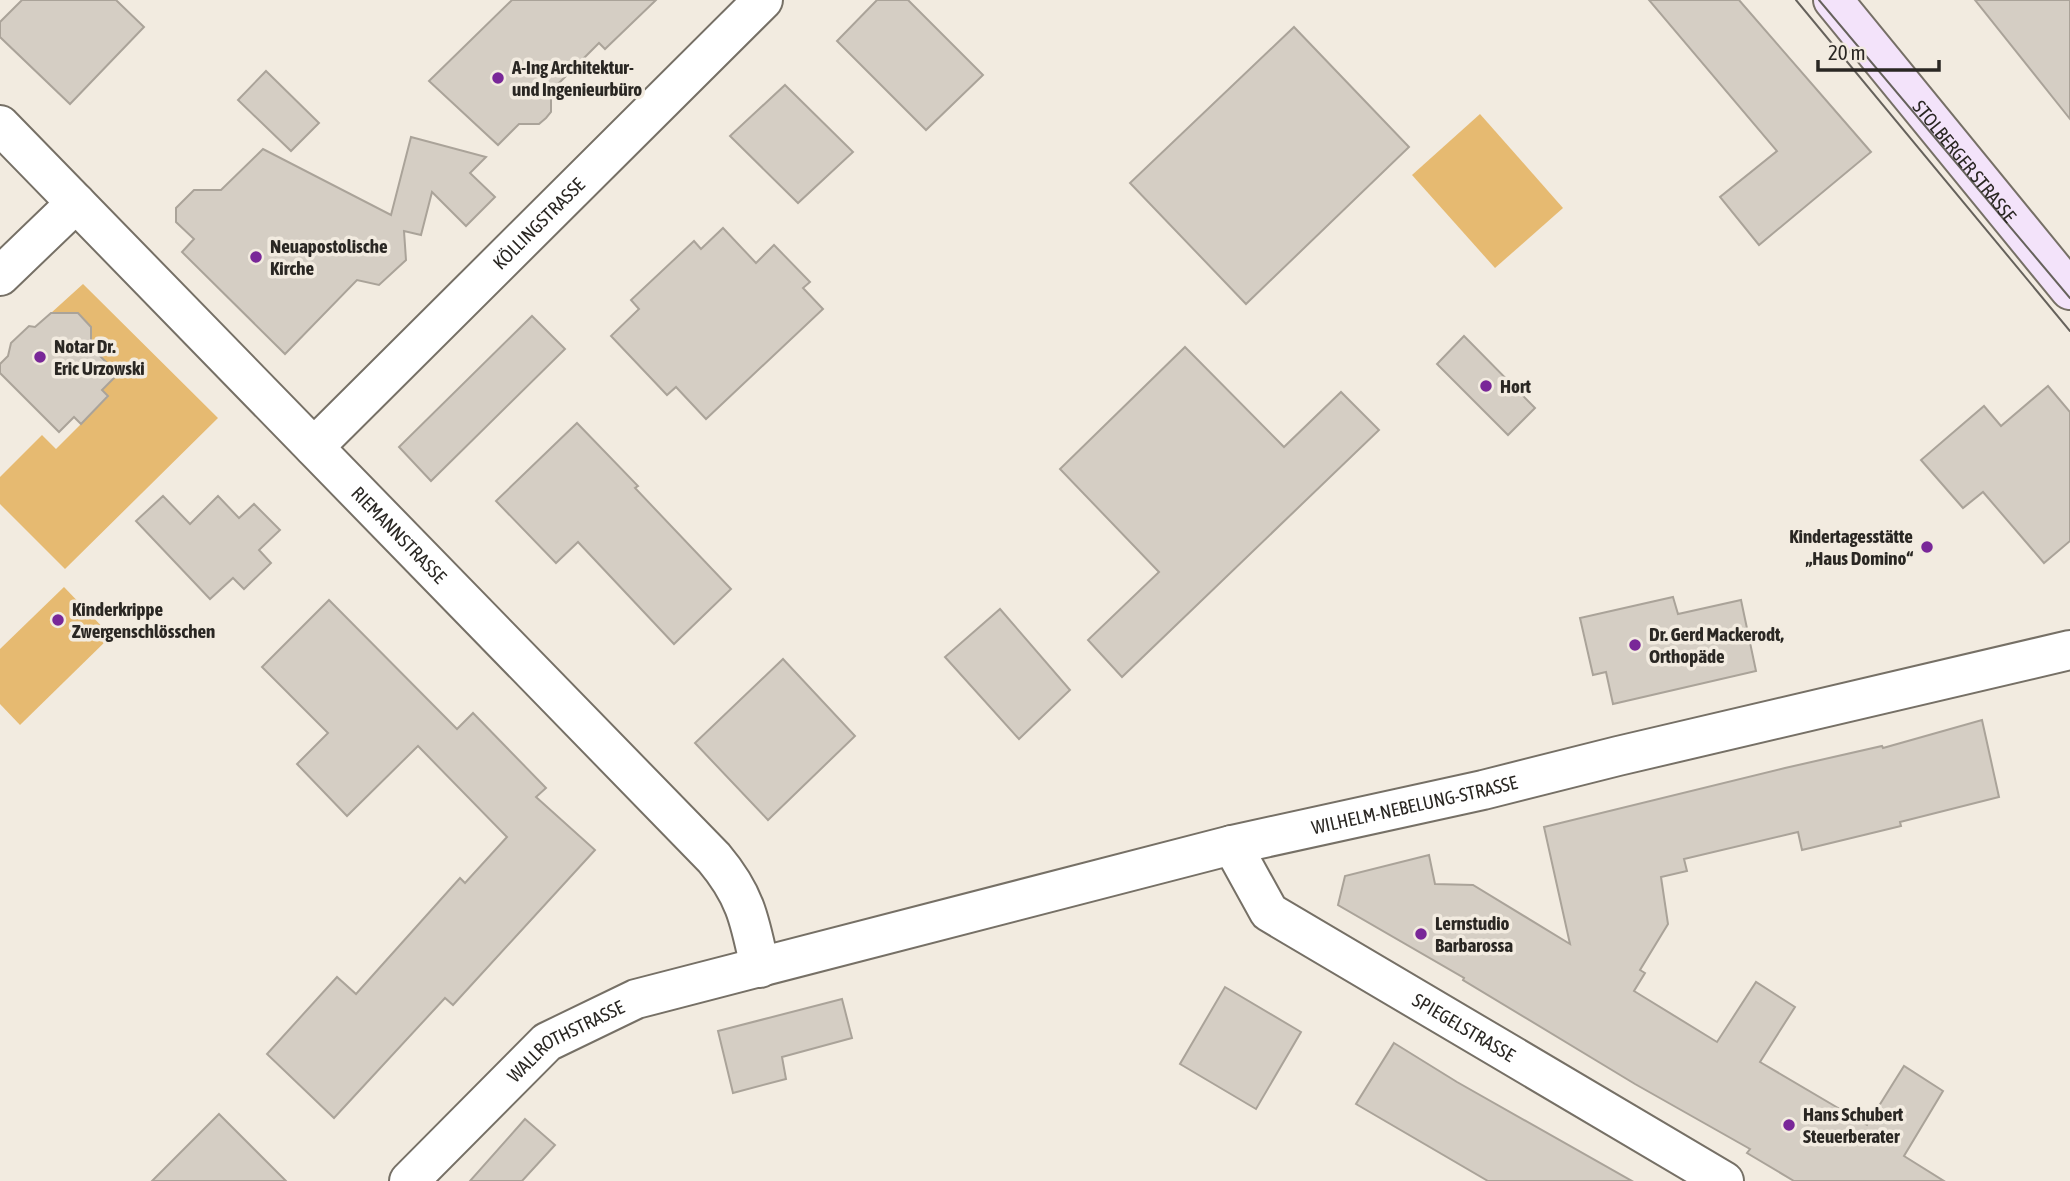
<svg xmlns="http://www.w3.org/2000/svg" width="2070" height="1181" viewBox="0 0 2070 1181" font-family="'Asap Condensed',sans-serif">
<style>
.green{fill:#e6ba71}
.building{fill:#d5cec4;stroke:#aaa399;stroke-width:2}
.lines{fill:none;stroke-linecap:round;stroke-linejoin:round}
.street-casing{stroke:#767066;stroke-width:42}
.secondary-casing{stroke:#767066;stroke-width:42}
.street{stroke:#fff;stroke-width:38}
.secondary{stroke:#f3e3fa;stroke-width:38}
.tram{stroke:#66625c;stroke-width:2}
.poi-dot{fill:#792798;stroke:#f2ebe0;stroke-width:2.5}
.labels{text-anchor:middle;stroke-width:7;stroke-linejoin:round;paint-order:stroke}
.poi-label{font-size:19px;font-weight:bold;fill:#2a2723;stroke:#f2ebe0;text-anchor:start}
.street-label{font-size:19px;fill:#2a2723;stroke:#f2ebe0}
</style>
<rect width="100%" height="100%" fill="#f2ebe0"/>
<g class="green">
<path d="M1480,114L1563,208L1495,268L1412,175Z"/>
<path d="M83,284L218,418L65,569L0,504V477L42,435L56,449L108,397L102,390L118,374L91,347V327L78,313H51Z"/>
<path d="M64,587L111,636L20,725L0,704V649Z"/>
</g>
<g class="building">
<path d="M22,0H116L144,27L70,104L0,37V22Z"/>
<path d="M512,0H656L605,49L599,43L551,91V112L546,118L539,124H519L498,145L429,81Z"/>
<path d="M877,0H908L983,75L926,130L837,41Z"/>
<path d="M1649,0H1739L1871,152L1759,245L1720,197L1777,151Z"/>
<path d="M1975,0H2070V119Z"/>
<path d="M1294,27L1409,147L1246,304L1130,183Z"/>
<path d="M266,71L319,123L291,151L238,100Z"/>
<path d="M785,85L853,152L798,203L730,136Z"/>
<path d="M411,137L486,157L470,173L495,197L466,226L432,192L421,235L404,231L406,260L379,285L357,280L285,354L182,252L194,239L176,222V208L194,190H221L263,149L391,215Z"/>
<path d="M723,228L756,263L774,245L810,282L803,288L823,309L706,419L676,387L667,395L611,336L639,309L631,300L694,241L701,249Z"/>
<path d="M51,313H78L91,327V347L118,374L102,390L108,396L81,424L74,417L59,432L0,373V364L8,356L11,343L29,326L35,327Z"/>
<path d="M532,316L565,349L431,481L399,447Z"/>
<path d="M1464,336L1535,408L1508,435L1437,364Z"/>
<path d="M1185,347L1284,447L1341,392L1379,430L1122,677L1088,640L1159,572L1060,469Z"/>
<path d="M2048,386L2070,412V541L2044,563L1983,492L1963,508L1921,460L1984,406L2001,426Z"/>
<path d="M577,423L638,486L635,488L731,589L674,644L578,542L556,563L496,501Z"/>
<path d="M163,496L190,524L218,496L239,518L254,504L280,530L259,550L271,563L244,589L233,578L210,599L136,521Z"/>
<path d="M1673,597L1678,614L1741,600L1756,671L1613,704L1606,672L1593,675L1580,618Z"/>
<path d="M329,600L457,729L473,713L546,788L536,797L595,850L453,1005L445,998L334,1118L267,1054L337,977L356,994L460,878L465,883L507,837L418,746L347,816L297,764L328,733L262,667Z"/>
<path d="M1000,609L1070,690L1019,739L945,657Z"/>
<path d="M783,659L855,736L768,820L695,743Z"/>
<path d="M1982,720L1999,797L1900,822L1901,826L1802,850L1798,832L1684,859L1687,871L1661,877L1668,924L1640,970L1645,973L1634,991L1717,1042L1756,982L1795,1007L1760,1062L1867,1125L1904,1066L1943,1091L1904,1156L1944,1181H1794L1747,1153L1750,1149L1635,1084L1463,980L1464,978L1338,905L1345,876L1429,855L1435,884L1473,885L1570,944L1544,827L1785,768L1882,746L1883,748Z"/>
<path d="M1225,987L1301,1032L1256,1109L1180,1064Z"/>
<path d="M842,999L852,1038L782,1057L786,1079L733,1093L718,1031Z"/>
<path d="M1394,1043L1457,1082L1632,1181H1488L1356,1104Z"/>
<path d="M219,1114L286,1181H152Z"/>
<path d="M525,1119L555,1145L522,1181H470Z"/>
</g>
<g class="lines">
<defs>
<g id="street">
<path id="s1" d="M0,125L714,858C746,896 750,921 760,968"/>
<path d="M0,276L76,203"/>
<path id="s2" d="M314,447L763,0"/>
<path id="s3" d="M1232,845L1269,912L1724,1181"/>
<path id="s4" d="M409,1181L547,1042L636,999L1232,845L1483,790L1618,756L2070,650"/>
</g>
<g id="secondary">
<path id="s5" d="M1833,0L2070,290"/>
</g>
</defs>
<use href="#street" class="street-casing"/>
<use href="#secondary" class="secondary-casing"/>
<use href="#street" class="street"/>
<use href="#secondary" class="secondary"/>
<g class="tram">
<path d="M1796,0L2070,331"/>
<path d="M1819,0L2070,298"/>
</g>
</g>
<g class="poi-dot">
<circle cx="498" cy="78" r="7"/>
<circle cx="256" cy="257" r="7"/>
<circle cx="40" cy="357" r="7"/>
<circle cx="1486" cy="386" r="7"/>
<circle cx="1927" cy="547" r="7"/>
<circle cx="58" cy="620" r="7"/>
<circle cx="1635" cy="645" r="7"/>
<circle cx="1421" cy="934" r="7"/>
<circle cx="1789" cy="1125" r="7"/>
</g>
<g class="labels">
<g class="poi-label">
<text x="512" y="74">A-Ing Architektur-<tspan x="512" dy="22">und Ingenieurbüro</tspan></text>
<text x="270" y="253">Neuapostolische<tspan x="270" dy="22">Kirche</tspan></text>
<text x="54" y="353">Notar Dr.<tspan x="54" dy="22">Eric Urzowski</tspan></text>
<text x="1500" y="393">Hort</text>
<text x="1913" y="543" text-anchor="end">Kindertagesstätte<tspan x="1913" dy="22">„Haus Domino“</tspan></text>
<text x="72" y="616">Kinderkrippe<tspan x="72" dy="22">Zwergenschlösschen</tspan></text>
<text x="1649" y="641">Dr. Gerd Mackerodt,<tspan x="1649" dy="22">Orthopäde</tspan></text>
<text x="1435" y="930">Lernstudio<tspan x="1435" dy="22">Barbarossa</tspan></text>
<text x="1803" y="1121">Hans Schubert<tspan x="1803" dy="22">Steuerberater</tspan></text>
</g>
<g class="street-label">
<text dy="7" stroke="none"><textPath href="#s5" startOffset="208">STOLBERGER STRASSE</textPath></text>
<text dy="7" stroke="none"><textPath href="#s2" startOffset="317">KÖLLINGSTRASSE</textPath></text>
<text dy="7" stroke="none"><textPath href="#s1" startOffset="572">RIEMANNSTRASSE</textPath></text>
<text dy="7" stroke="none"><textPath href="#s4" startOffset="1097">WILHELM-NEBELUNG-STRASSE</textPath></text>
<text dy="7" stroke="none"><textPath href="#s3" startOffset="303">SPIEGELSTRASSE</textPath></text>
<text dy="7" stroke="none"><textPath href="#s4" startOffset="212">WALLROTHSTRASSE</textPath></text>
</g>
</g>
<path d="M1818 60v10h121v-10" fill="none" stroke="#2a2723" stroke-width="3.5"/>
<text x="1828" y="60" font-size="21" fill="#2a2723" stroke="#f2ebe0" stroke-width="5" paint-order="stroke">20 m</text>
</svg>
